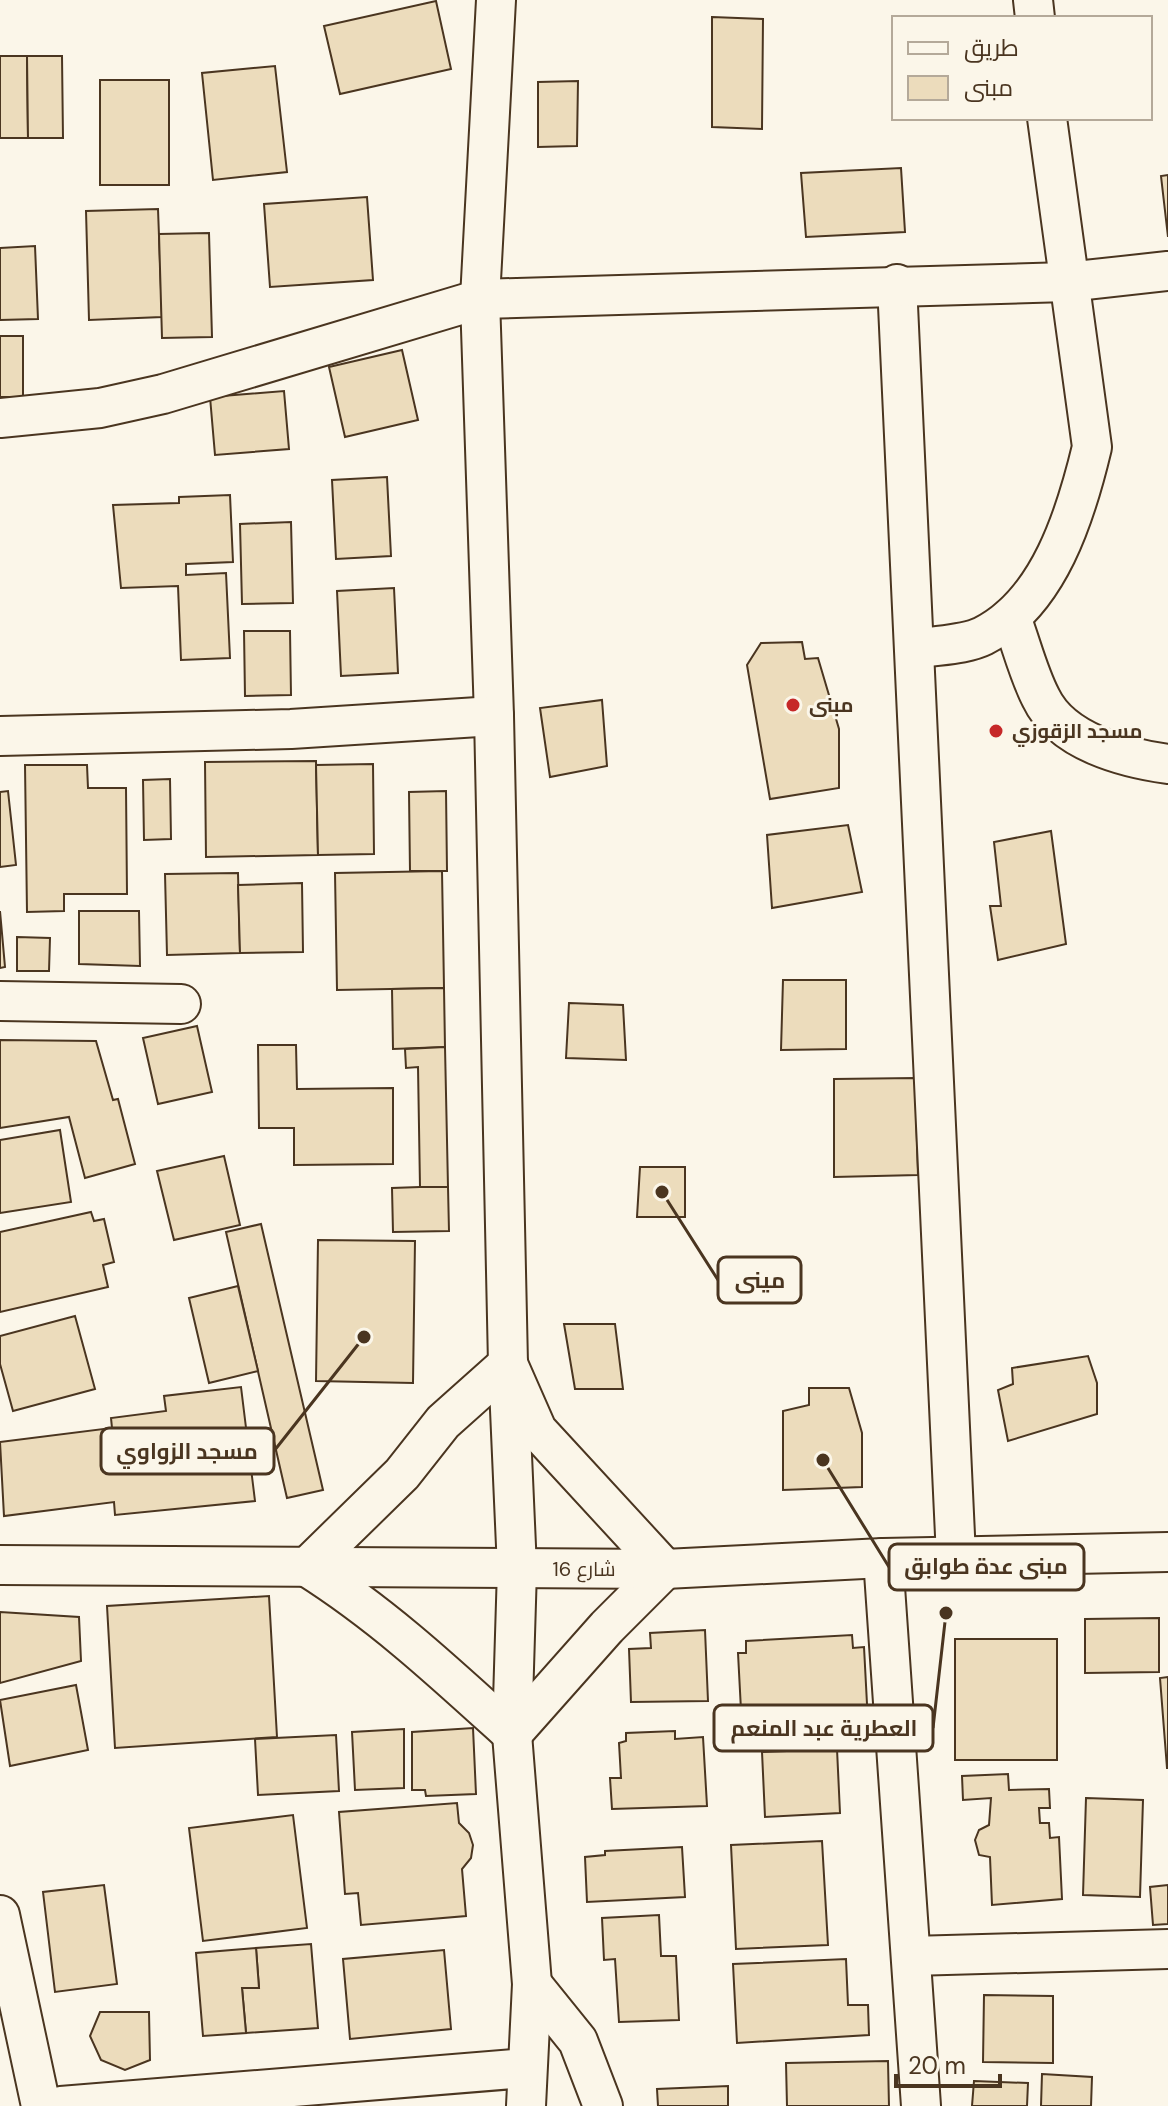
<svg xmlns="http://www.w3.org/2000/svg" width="1168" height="2106" viewBox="0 0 1168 2106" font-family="'DM Sans',Cairo,sans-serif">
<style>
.building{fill:#ecdcbc;stroke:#4a3520;stroke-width:2}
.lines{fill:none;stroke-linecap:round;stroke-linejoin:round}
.minor-casing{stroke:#4a3520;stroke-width:42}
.minor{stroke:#fbf6e9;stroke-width:38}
.poi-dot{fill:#c62828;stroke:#fbf6e9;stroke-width:3}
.labels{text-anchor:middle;stroke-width:6;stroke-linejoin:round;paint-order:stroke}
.poi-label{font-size:20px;font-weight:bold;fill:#4a3520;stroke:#fbf6e9;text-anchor:start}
.street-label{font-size:20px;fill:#4a3520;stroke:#fbf6e9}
.leader{fill:none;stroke:#4a3520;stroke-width:3}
.callout-dot{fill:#4a3520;stroke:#fbf6e9;stroke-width:3}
.callout{fill:#fbf6e9;stroke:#4a3520;stroke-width:3}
.callout-label{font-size:22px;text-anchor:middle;font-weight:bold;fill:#4a3520}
</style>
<rect width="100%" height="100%" fill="#fbf6e9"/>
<g class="building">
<path d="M436,1L451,69L340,94L324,26Z"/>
<path d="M712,17L763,19L762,129L712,127Z"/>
<path d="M0,56H27L28,138H0Z"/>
<path d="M27,56H62L63,138H28Z"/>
<path d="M275,66L287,172L213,180L202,73Z"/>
<rect x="100" y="80" width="69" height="105"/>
<path d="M578,81L577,146L538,147V82Z"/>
<path d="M901,168L905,232L806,237L801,173Z"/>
<path d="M1168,175V237L1161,176Z"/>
<path d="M367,197L373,280L270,287L264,204Z"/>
<path d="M158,209L162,317L89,320L86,211Z"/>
<path d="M209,233L212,337L162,338L159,234Z"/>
<path d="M35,246L38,319L0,320V248Z"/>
<rect x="0" y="336" width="23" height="61"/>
<path d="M402,350L418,420L345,437L329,367Z"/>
<path d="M284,391L289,449L215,455L210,397Z"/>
<path d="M387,477L391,556L336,559L332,480Z"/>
<path d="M230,495L233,562L186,564V575L226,573L230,658L181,660L178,586L121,588L113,505L179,503V497Z"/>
<path d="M291,522L293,603L242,604L240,524Z"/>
<path d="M394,588L398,673L341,676L337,591Z"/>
<path d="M244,631H290L291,695L245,696Z"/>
<path d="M802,642L805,659L818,658L839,729V788L770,799L747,665L761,643Z"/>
<path d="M602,700L607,766L550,777L540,708Z"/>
<path d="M316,761L318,855L206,857L205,762Z"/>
<path d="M373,764L374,854L318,855L316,765Z"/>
<path d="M25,765H87L88,788H126L127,894H64V911L27,912Z"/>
<path d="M170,779L171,839L144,840L143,780Z"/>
<path d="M8,791L16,865L0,867V792Z"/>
<path d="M446,791L447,871H410L409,792Z"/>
<path d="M848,825L862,892L772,908L767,835Z"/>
<path d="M1051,831L1066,944L998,960L990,906H1001L994,842Z"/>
<path d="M442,871L444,988L337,990L335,873Z"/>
<path d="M238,873L240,953L167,955L165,874Z"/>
<path d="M302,883L303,952L240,953L238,885Z"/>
<path d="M0,911L5,967L0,968Z"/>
<path d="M79,911H139L140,966L79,964Z"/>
<path d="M17,937L50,938L49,971H17Z"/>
<path d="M783,980H846V1049L781,1050Z"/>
<path d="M444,988L445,1047L393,1049L392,989Z"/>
<path d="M569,1003L623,1005L626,1060L566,1058Z"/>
<path d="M197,1026L212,1092L158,1104L143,1038Z"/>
<path d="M0,1040L96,1041L113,1100L118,1099L135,1164L85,1178L69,1117L0,1128Z"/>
<path d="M258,1045H296L297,1089L393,1088V1164L294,1165V1128H259Z"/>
<path d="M445,1047L448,1187H420L418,1067L406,1068L405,1049Z"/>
<path d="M915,1078L918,1175L834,1177V1079Z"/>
<path d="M60,1130L71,1202L0,1213V1140Z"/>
<path d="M224,1156L240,1225L174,1240L157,1171Z"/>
<path d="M640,1167H685V1217H637Z"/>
<path d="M420,1187H448L449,1231L393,1232L392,1188Z"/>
<path d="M91,1212L94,1221L104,1219L114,1262L103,1265L108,1287L0,1312V1232Z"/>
<path d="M261,1224L323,1490L287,1498L226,1232Z"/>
<path d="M318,1240L415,1241L413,1383L316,1381Z"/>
<path d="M238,1286L258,1371L209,1383L189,1298Z"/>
<path d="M75,1316L95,1389L13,1411L0,1364V1336Z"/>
<path d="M564,1324H615L623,1389H575Z"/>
<path d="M1088,1356L1097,1383V1414L1008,1441L998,1390L1013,1384L1012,1368Z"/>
<path d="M241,1387L255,1501L115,1515L114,1502L4,1516L0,1442L112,1428L111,1418L166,1411L164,1396Z"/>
<path d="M809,1388H849L862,1433V1487L783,1490V1411L809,1405Z"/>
<path d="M269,1596L277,1737L115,1748L107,1606Z"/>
<path d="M0,1612L79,1617L81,1661L0,1683Z"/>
<path d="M1159,1618V1672L1085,1673V1619Z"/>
<path d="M705,1630L708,1701L631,1702L629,1649L651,1648L650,1633Z"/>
<path d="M852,1635L853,1648L864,1647L868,1723L847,1724L848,1733L769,1737V1728L742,1729L738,1653H746V1641Z"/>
<rect x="955" y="1639" width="102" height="121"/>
<path d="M1168,1677V1768H1167L1160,1678Z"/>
<path d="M76,1685L88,1750L10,1766L0,1700Z"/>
<path d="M473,1728L476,1794L426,1796L425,1790H412V1732Z"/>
<path d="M404,1729V1788L355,1790L352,1732Z"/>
<path d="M675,1731V1739L703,1737L707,1806L612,1809L610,1778H621L619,1743L626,1741V1733Z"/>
<path d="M336,1735L339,1791L258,1795L255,1739Z"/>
<path d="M837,1749L840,1813L765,1817L762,1752Z"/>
<path d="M1008,1774L1009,1790L1049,1789L1050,1808H1039L1040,1823H1049L1050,1838L1059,1837L1062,1899L992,1905L990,1857L979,1855L975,1840L979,1830L989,1825L991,1798L963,1800L962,1776Z"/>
<path d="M1086,1798L1143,1800L1140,1897L1083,1895Z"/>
<path d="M457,1803L459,1823L469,1833L473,1845L471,1858L462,1869L466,1916L361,1925L358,1893L345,1894L339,1812Z"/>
<path d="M293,1815L307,1928L203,1941L189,1828Z"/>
<path d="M822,1841L828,1945L736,1949L731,1845Z"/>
<path d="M682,1847L685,1897L587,1902L585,1857L605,1855V1851Z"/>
<path d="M104,1885L117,1984L55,1992L43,1892Z"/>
<path d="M1168,1885V1924L1153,1925L1150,1887Z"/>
<path d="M659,1915L661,1956H676L679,2020L619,2022L615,1959L604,1960L602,1918Z"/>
<path d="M311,1944L318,2028L246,2033L242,1988H259L256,1948Z"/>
<path d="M256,1948L259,1988H242L246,2033L203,2036L196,1953Z"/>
<path d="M444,1950L451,2029L350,2039L343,1959Z"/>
<path d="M846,1959L848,2005H868L869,2035L737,2043L733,1964Z"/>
<path d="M984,1995L1053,1996V2063L983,2062Z"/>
<path d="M100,2012H149L150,2060L125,2070L101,2060L90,2036Z"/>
<path d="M888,2061L889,2106H787L786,2063Z"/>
<path d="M1042,2074L1092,2077L1091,2106H1041Z"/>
<path d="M974,2081L1028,2083L1027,2106H972Z"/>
<path d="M728,2086V2106H658L657,2089Z"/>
</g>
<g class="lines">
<defs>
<g id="minor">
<path d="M496,0L480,299L494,716L508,1364L517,1569L512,1734L532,1984L526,2106"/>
<path d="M1033,0L1035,18"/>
<path d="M897,284L956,1557"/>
<path d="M0,418L100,408L163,394L480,299L1067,282L1168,271"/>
<path d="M1011,617C1021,643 1028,673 1041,698C1062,742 1125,758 1168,764"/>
<path d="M916,649C936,645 965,645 983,636C1049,603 1076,514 1092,447L1047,118"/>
<path d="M0,736L291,729L494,716"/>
<path d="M0,1001L181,1004"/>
<path d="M508,1364L537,1430L665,1569L607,1627L512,1734C446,1674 383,1615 307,1567L402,1474L443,1422Z"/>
<path d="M883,1558L921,2106"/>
<path d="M0,1565L665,1569L883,1558L1168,1552"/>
<path d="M0,1915L41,2106"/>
<path d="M911,1956L1168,1949"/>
<path d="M532,1984L578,2041L603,2106"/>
<path d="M61,2106L526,2068"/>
</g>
</defs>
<use href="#minor" class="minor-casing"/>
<use href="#minor" class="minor"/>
</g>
<g class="poi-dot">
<circle cx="793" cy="705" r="8"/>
<circle cx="996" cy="731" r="8"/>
</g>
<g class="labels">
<g class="poi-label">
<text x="809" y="712">مبنى</text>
<text x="1012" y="738">مسجد الزقوزي</text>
</g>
<g class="street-label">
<text x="584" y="1576">شارع 16</text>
</g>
</g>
<path class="leader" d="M662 1192L718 1280M364 1337L274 1451M823 1460L889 1567M946 1613L933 1728"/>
<g class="callout-dot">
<circle cx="662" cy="1192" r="8"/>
<circle cx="364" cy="1337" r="8"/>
<circle cx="823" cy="1460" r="8"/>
<circle cx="946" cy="1613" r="8"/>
</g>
<g class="callout">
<rect x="718" y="1257" width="83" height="46" rx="8"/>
<rect x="101" y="1428" width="173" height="46" rx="8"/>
<rect x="889" y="1544" width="195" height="46" rx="8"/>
<rect x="714" y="1705" width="219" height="46" rx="8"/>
</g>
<g class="callout-label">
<text x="760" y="1288">مينى</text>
<text x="187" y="1459">مسجد الزواوي</text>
<text x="986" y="1574">مبنى عدة طوابق</text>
<text x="824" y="1736">العطرية عبد المنعم</text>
</g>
<rect x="892" y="16" width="260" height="104" fill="#fbf6e9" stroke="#b4a999" stroke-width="2"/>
<rect x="908" y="42" width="40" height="12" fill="#fbf6e9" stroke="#b4a999" stroke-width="2"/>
<text x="964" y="56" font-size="24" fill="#4a3520">طريق</text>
<rect x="908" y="76" width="40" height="24" fill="#ecdcbc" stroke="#b4a999" stroke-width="2"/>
<text x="964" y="96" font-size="24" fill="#4a3520">مبنى</text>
<path d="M896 2074v12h104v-12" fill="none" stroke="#4a3520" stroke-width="4"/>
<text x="908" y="2074" font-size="24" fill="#4a3520" stroke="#fbf6e9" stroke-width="6" paint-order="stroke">20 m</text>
</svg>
